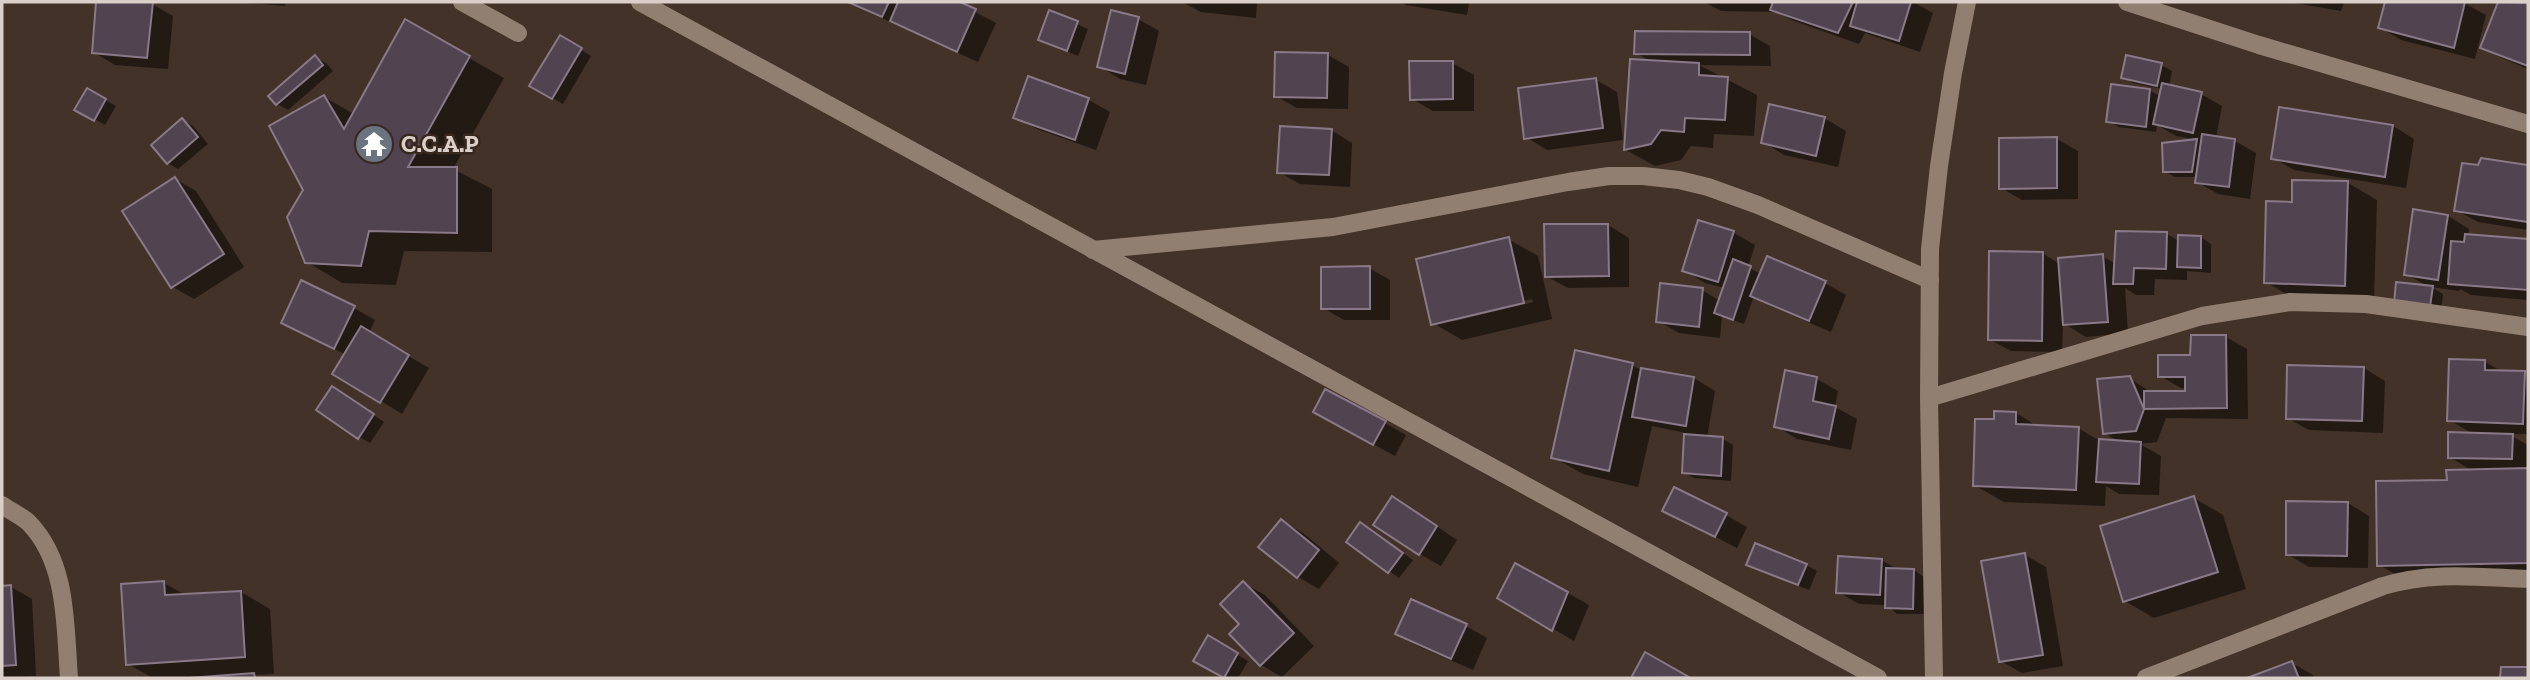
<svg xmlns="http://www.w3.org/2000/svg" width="2530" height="680" viewBox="0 0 2530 680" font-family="'Zilla Slab',serif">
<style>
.shadow{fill:#0007;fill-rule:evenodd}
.building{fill:#524351;stroke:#8a7988;stroke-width:2}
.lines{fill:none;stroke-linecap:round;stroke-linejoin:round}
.minor{stroke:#917f72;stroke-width:18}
.labels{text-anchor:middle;stroke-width:5;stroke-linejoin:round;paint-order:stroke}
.poi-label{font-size:24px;font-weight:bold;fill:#dad0c9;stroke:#38281d;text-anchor:start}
</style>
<rect width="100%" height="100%" fill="#423227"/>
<g class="shadow">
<path d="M98,2L152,4L173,16L168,69L115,65L93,52Z"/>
<path d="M234,2H286L285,6Z"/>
<path d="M846,2H956L996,23L978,62Z"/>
<path d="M1182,2H1257L1256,18L1201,12Z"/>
<path d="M1400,2H1469L1467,15L1406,5Z"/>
<path d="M1704,2H1913L1933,13L1920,52L1865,33L1859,44L1794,21L1777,12L1721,11Z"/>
<path d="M2289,2H2344L2341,11Z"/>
<path d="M2387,2H2462L2486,15L2475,59L2401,40L2380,27Z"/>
<path d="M2500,2H2520L2528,5V69L2504,59L2482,47Z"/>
<path d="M1050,12L1088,29L1078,56L1040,40Z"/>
<path d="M1138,19L1159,31L1146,85L1120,79L1099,66Z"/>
<path d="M406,22L504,78L453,169L492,189V252L404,251L396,285L342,283L307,262L324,97L354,114Z"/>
<path d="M1749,34L1770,46L1771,66L1699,65L1757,95L1754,136L1714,134L1713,148L1691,146L1681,160L1655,166L1626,150L1652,62L1636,53Z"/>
<path d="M560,37L591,56L563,104L532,86Z"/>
<path d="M1328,55L1349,67L1348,109L1297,108L1276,96Z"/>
<path d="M315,57L326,63L333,71L288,110L277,104L270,96Z"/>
<path d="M1452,63L1474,75V111H1433L1412,99Z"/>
<path d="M2161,65L2172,71L2169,87L2201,94L2222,106L2216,138L2235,141L2256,153L2250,199L2218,194L2197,182L2198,177H2175L2164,171V145L2198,140L2176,136L2157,125L2156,132L2119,127L2108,121L2149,90L2161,97L2162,89L2133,83L2123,77Z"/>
<path d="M1029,79L1089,100L1110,112L1096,150L1037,129L1015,117Z"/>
<path d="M1596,80L1617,92L1623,140L1547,150L1526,137Z"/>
<path d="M87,90L116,106L105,125L77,109Z"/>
<path d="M1824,118L1846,131L1838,167L1784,155L1763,142Z"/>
<path d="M183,120L193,126L208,144L178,169L168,163Z"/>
<path d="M2393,126L2414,139L2406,188L2294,170L2273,158Z"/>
<path d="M1331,130L1352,143L1350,187L1300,184L1279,172Z"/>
<path d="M2057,139L2078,151V199L2022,200L2001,188Z"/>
<path d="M2482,160L2528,167V230L2478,222L2456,210Z"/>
<path d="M175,179L196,191L244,267L194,299L173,287Z"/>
<path d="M2348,183L2377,200L2374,302L2295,299L2266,282L2294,204Z"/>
<path d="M2448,216L2469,229L2468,236L2528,240V300L2471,295L2460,289L2459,291L2431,287L2443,294L2441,312L2406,308L2429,287L2406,274Z"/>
<path d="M1699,222L1734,233L1755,245L1748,267L1761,274L1768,259L1825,283L1846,295L1831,332L1773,307L1754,296L1744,324L1722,316L1720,338L1679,333L1658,321L1702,290L1720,301L1725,288L1705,283L1684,270Z"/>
<path d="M1608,225L1629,238V287L1568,288L1546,276Z"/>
<path d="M2167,234L2179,241L2201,237L2211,244V273L2187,271V280L2155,279L2154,295H2136L2125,288L2128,333L2086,337L2063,323L2062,352L2011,351L1989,339L2042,253L2060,264L2102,256L2116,264Z"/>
<path d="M1508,239L1538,256L1552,319L1462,340L1433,323ZM1532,299L1533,302L1455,321V317Z"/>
<path d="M1369,268L1390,280V320H1344L1323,308Z"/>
<path d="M354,308L375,320L369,333L429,368L402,414L381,401L346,355L283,322Z"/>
<path d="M2226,337L2247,349L2248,419L2166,418L2157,442L2140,444L2161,456L2159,495L2119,494L2106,486L2105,506L2004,502L1974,485L1995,421L2016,413L2039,427L2078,428L2100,441L2120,442L2104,433L2129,378L2152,393L2187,392V388H2181L2160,376Z"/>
<path d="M2485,362L2503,372L2528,375V434H2508L2528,445V580L2409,582L2379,565L2448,482L2473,471L2449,457L2475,435L2449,420Z"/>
<path d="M1632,365L1641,370L1694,378L1715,391L1707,438L1723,439L1733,445L1731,481L1694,478L1683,472L1686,433L1652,426L1638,487L1583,474L1553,457Z"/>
<path d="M2364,368L2385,381L2383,433L2309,430L2287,418Z"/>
<path d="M1787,372L1817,379L1838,391L1835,407L1857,419L1851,450L1797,439L1776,426Z"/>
<path d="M343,394L384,422L370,443L359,437Z"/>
<path d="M1385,423L1406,435L1395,456L1336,424Z"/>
<path d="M2194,498L2223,515L2246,589L2154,618L2125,601Z"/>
<path d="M2348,503L2369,516L2368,568L2309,567L2287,554Z"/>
<path d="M1414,511L1457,540L1441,566L1420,554Z"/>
<path d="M1665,511L1726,515L1747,527L1737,548Z"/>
<path d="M1282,521L1303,533L1339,563L1319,589L1298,577Z"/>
<path d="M1361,524L1413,560L1399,578L1348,542Z"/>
<path d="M2025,555L2046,567L2063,666L2022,673L2001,661Z"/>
<path d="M1881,560L1899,570H1914L1924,577V614H1897L1887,605L1859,604L1838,592Z"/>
<path d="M1806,565L1817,571L1809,590L1759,570Z"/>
<path d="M164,583L187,596L241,592L270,609L274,674L254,675L260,678H153L128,664Z"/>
<path d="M1243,583L1265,595L1314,646L1282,677L1261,665L1232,634L1242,624Z"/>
<path d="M11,587L32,599L36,676L2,678V588Z"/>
<path d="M1568,593L1589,605L1574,641L1500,597Z"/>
<path d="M1466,626L1487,638L1473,670L1418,646L1397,634Z"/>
<path d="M1209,638L1248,661L1238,678H1226L1196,660Z"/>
<path d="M1646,655L1689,678H1633Z"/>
<path d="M2292,663L2313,675L2314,678H2252Z"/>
</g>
<g class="building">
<path d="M96,2H153L147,58L92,53Z"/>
<path d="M848,2H889L882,17Z"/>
<path d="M898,2H960L976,9L957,52L890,21Z"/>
<path d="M1773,2H1853L1838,33L1770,10Z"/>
<path d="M1857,2H1911L1899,41L1850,26Z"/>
<path d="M2385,2H2465L2454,48L2378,28Z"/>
<path d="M2498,2L2528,3V66L2480,48Z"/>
<path d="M1049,10L1078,21L1067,51L1038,40Z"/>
<path d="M1111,10L1139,17L1125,74L1097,67Z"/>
<path d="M405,19L470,56L408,167H457V233L369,231L361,266L305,263L287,217L303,190L269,126L324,95L344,129Z"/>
<path d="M1635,31L1750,32V55L1634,54Z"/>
<path d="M560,35L582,48L552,99L529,86Z"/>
<path d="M1275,52L1328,53L1327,98L1274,97Z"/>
<path d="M315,55L323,65L276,105L268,96Z"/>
<path d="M2126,55L2162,63L2157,86L2121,78Z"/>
<path d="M1630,59L1699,63V75L1728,77L1725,120L1685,118L1684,132L1661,130L1651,144L1624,150Z"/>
<path d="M1409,61H1453V99L1410,100Z"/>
<path d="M1028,76L1089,98L1075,140L1013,118Z"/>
<path d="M1596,78L1603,128L1524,139L1518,88Z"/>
<path d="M2162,83L2202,92L2193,133L2153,124Z"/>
<path d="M2111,84L2150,89L2146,127L2106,122Z"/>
<path d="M87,88L106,99L94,121L74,110Z"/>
<path d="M1769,104L1825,117L1816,156L1761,143Z"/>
<path d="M2279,107L2393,125L2385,177L2271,159Z"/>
<path d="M182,118L198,137L167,164L151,145Z"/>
<path d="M1280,126L1332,129L1329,175L1277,173Z"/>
<path d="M2202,134L2235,139L2229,187L2195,183Z"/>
<path d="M2057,137V188L1999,189V138Z"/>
<path d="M2197,139L2192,172H2163L2162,143Z"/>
<path d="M2481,158L2528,165V222L2454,211L2462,163L2478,165Z"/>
<path d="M175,177L224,254L171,288L122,211Z"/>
<path d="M2292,180L2348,181L2345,286L2264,283L2266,201L2292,202Z"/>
<path d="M2413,209L2448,215L2438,280L2404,275Z"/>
<path d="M1698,220L1734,231L1718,282L1682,271Z"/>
<path d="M1544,224H1608L1609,276L1545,277Z"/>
<path d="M2116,231L2167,232L2166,269L2134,268L2133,284H2113Z"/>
<path d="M2465,234L2528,239V290L2448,284L2451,241L2464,242Z"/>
<path d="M2178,235L2201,236V268L2177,267Z"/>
<path d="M1509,237L1524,303L1431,325L1416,259Z"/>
<path d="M1989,251L2043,252L2042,341L1988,340Z"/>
<path d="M2103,254L2108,322L2063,325L2058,258Z"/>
<path d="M1767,256L1826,281L1809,321L1750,296Z"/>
<path d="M1733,259L1751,266L1733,320L1714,313Z"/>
<path d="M1370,266V309H1321V267Z"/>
<path d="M301,280L355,306L334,349L281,323Z"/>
<path d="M2396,282L2433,286L2430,307L2394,303Z"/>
<path d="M1660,283L1703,288L1699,327L1656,322Z"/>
<path d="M361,326L409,355L380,403L332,374Z"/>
<path d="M2191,335H2226L2227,408L2144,409V391H2185V377H2158V355H2190Z"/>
<path d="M1575,350L1633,363L1609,471L1551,458Z"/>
<path d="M2449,359L2485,360V370L2525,371L2523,424L2447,421Z"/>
<path d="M2287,365L2364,367L2362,421L2286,419Z"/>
<path d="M1641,368L1694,377L1686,426L1632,417Z"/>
<path d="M1785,370L1817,377L1813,401L1836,406L1829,439L1774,427Z"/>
<path d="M2130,376L2144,409L2136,431L2103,434L2097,379Z"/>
<path d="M332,386L374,414L358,439L316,410Z"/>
<path d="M1325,389L1386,421L1373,445L1313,412Z"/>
<path d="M1994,411L2016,412V424L2079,427L2076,490L1973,486L1975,419H1994Z"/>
<path d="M2448,432L2513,434L2512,459L2448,458Z"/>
<path d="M1684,434L1723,437L1721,476L1682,473Z"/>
<path d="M2099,439L2141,442L2139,484L2096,482Z"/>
<path d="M2528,468V563L2377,566L2376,481L2447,480L2446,470Z"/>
<path d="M1674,487L1727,513L1715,537L1662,511Z"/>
<path d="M1392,496L1437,526L1419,555L1373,525Z"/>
<path d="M2194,496L2218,572L2123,602L2100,526Z"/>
<path d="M2286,501L2348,502L2347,556L2286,555Z"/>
<path d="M1281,519L1319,550L1297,578L1258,547Z"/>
<path d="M1360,522L1403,553L1388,573L1346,542Z"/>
<path d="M1755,543L1807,564L1798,585L1746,565Z"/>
<path d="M2025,553L2043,655L1999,662L1981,561Z"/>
<path d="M1838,556L1882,559L1880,595L1836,593Z"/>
<path d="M1515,563L1568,592L1552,631L1497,598Z"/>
<path d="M1886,568L1914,569L1913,609L1885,608Z"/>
<path d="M164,581L165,595L241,591L245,657L126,665L121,584Z"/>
<path d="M1243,581L1294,633L1260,666L1229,634L1239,624L1220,604Z"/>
<path d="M11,585L16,665L2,666V586Z"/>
<path d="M1411,599L1467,624L1451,659L1395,634Z"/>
<path d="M1208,635L1238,653L1224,678L1193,661Z"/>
<path d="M1645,652L1689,677L1631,678Z"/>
<path d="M2292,661L2299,678H2247Z"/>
<path d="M2501,667H2528V678H2500Z"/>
<path d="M254,673L255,678H188Z"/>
</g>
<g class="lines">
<g class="minor">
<path d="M462,2L518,33"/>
<path d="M640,2L1878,678"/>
<path d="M2127,2L2259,45L2528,124"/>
<path d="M1093,250L1333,227L1568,182L1609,176H1643L1679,180L1708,187L1758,205L1930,280"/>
<path d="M1929,398L2202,316L2290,302L2366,304L2528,327"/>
<path d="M2,505C10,511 22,516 29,523C68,563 65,627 69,678"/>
<path d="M1934,678L1929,398L1930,249L1939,166L1953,73L1967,2"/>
<path d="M2146,678L2383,586C2432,571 2477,577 2528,579"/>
</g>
</g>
<defs>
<symbol id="temple-disc" viewBox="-11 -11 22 22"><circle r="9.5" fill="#6b7280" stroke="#38281d"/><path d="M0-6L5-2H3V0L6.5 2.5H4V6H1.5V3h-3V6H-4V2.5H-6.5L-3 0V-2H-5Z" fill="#fff"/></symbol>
</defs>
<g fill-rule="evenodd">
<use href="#temple-disc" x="352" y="122" width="44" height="44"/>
</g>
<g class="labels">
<g class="poi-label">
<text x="401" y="152">C.C.A.P</text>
</g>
</g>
<rect width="2530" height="680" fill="none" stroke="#dad0c9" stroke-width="7"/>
</svg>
